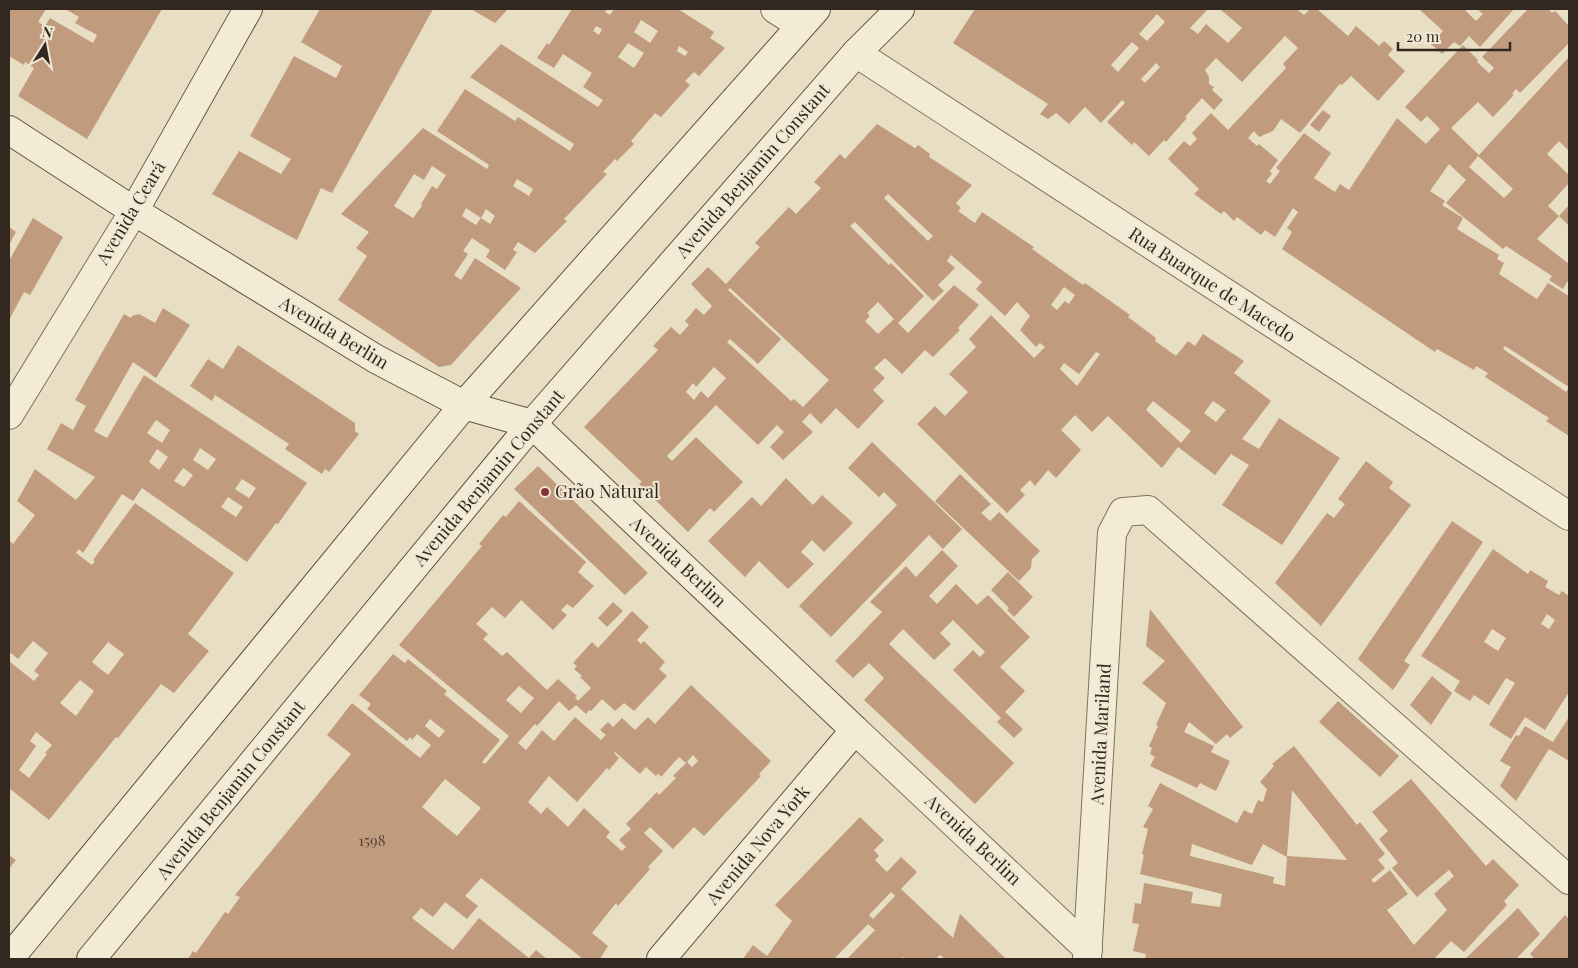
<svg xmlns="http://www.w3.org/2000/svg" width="1578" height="968" viewBox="0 0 1578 968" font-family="'Playfair Display',serif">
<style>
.building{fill:#c19b7e;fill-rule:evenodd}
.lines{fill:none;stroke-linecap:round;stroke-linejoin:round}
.street-casing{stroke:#80705d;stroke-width:30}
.secondary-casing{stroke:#625140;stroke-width:30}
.street{stroke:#f4ebd6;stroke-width:28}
.secondary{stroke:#f4ebd6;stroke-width:28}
.poi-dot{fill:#873534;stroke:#f0e8d2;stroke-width:2}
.labels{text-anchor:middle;stroke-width:4;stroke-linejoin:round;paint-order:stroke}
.number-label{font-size:15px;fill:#564537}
.street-label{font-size:18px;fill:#32281f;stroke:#f0e8d2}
.poi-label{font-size:18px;fill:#32281f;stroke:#f0e8d2;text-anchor:start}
</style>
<rect width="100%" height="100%" fill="#e8dec4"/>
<g class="building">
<path d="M9,9H46L38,22L45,26L50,18L93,43L97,35L75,23L79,17L67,10L68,9H162L87,139L18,96L34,68L25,62L24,65L9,56Z"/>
<path d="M320,9H433L332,193L321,188L297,240L212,194L239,151L281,174L291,159L250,136L294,56L336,78L342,66L301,42Z"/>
<path d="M471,9H508L495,23Z"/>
<path d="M572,9H607L605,12L610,15L614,9H678L714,32L710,38L725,48L699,76L694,72L685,81L690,85L661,117L655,113L631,141L634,144L617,161L615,159L603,172L607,174L564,219L567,221L535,253L518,242L513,250L517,252L505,270L486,257L490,250L472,238L463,251L468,254L454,275L461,280L475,258L521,288L451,365L439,367L338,300L367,256L356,248L369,232L341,214L423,128L487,169L489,165L437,131L465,89L515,121L518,117L570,151L574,144L470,77L501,44L598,107L603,100L583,87L592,73L563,54L554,68L537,58L547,43L549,45ZM641,20L658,31L650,43L634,32ZM596,26L602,29L599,35L593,31ZM628,43L644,53L634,68L618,57ZM679,46L688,52L685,56L677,51ZM432,166L446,175L437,189L432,186L421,204L422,206L413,218L394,206L414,174L424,180ZM517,179L533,189L529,196L513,186ZM466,208L481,218L486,209L495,216L490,224L481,218L476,225L462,216Z"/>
<path d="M975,9H1208L1190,28L1198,34L1206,24L1228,43L1242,28L1220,9H1297L1304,15L1310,9H1317L1348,36L1356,26L1379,46L1384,41L1393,49L1388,55L1405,71L1378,101L1351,76L1342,85L1340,84L1338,86L1300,133L1281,119L1273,131L1259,137L1254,131L1248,138L1257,146L1259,144L1278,160L1270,171L1272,174L1266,181L1270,184L1280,171L1276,168L1304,133L1331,153L1314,178L1335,192L1340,184L1349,190L1397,118L1426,144L1440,129L1427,116L1421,122L1405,107L1463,45L1478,60L1477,62L1489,73L1494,68L1482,57L1528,9H1548L1552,13L1555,11L1569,26V43L1520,93L1516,89L1512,94L1514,95L1493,117L1478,102L1451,128L1479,155L1469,167L1504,198L1513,189L1478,156L1569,57V151L1559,141L1547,154L1569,175V183L1548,206L1559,216L1537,239L1569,264V279L1563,289L1549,280L1552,276L1506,246L1503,249L1446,203L1466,180L1449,164L1430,191L1445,201L1442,205L1463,218L1457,229L1499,255L1497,259L1504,263L1499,274L1537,299L1548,283L1569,296V436L1546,421L1549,418L1485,377L1488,373L1476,366L1474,370L1437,349L1435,352L1282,249L1292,232L1287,228L1298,212L1293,208L1275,237L1265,230L1261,235L1237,217L1234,221L1224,211L1221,214L1194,194L1199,189L1168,159L1184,141L1190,146L1197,139L1192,133L1211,113L1228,130L1286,68L1283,64L1298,48L1285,36L1242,82L1216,58L1205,70L1209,77V84L1214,87L1212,90L1223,100L1214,110L1202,98L1185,117L1187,118L1166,142L1164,140L1149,156L1134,142L1132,145L1107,122L1125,103L1122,100L1101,123L1085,107L1069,124L1056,113L1048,119L1040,114L1048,104L953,43ZM1157,14L1165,22L1147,41L1139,34ZM1132,42L1139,48L1118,72L1111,65ZM1156,63L1160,67L1145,83L1141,79ZM1505,346L1569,387L1566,392L1503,349Z"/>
<path d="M1419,9H1464L1476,21L1483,14L1477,9H1514L1480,47L1469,36L1460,46L1454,42L1442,54L1431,44L1443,31Z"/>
<path d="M1323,110L1331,116L1319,132L1310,125Z"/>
<path d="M877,124L915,148L918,145L930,154L929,157L972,185L956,203L961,208L958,211L975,223L982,212L1034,247L1032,249L1083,285L1085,283L1130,315L1128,317L1156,338L1155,341L1176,356L1188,341L1195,346L1203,334L1244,361L1234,373L1271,401L1242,439L1259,449L1279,418L1340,458L1282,545L1222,505L1249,465L1231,454L1215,475L1178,447L1162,468L1108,416L1092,432L1075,415L1061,430L1081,450L1056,478L1048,470L1035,486L1030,480L1020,490L1025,495L1007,513L917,424L935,406L945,416L968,392L949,374L976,347L969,339L991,315L1034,358L1045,347L1040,343L1036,347L1020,330L1030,316L1017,302L1005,316L976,289L982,282L951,255L947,261L955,268L938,285L944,291L933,301L855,222L850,226L889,265L891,263L924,296L898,323L908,333L954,285L979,305L958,328L960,330L933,357L925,350L902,374L885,358L874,368L885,378L873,390L884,401L858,429L836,408L821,424L810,413L802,422L813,432L783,460L770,447L784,432L777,425L758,445L716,405L667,456L672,461L696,437L743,482L714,512L710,508L688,532L639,484L642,482L584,427L658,350L653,346L671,327L680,335L689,325L685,321L696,308L704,315L712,306L691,284L708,267L726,284L760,247L755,243L789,207L796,214L821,188L814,182L840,154L845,159ZM888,194L933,236L928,241L884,198ZM1064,287L1075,295L1069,304L1065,301L1057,310L1051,305ZM730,288L829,380L803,407L794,399L791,401L727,342L730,339L758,364L781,339L728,290ZM878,302L894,319L878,334L865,321L870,316L867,313ZM1096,352L1100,354L1077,386L1060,369L1064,363L1079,374ZM714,367L726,378L708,398L701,391L694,400L686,392L693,383L696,387ZM1153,401L1191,431L1181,443L1146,410ZM1213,401L1226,410L1216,422L1204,413Z"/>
<path d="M1569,205V226L1559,216Z"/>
<path d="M33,218L63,237L30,295L24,292L9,320V261Z"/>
<path d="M9,227L16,232L9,245Z"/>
<path d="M163,308L190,325L156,378L133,362L94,431L107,438L144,375L307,483L278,524L276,523L247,562L142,488L133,501L122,494L83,553L79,549L76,553L92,565L95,561L93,560L135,503L234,573L188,634L209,651L174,693L161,684L118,738L116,737L49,820L9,788V661L34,681L39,675L34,671L48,653L33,641L18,659L11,653L9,655V540L13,544L35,515L17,501L35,469L76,500L95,477L47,449L61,423L73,430L86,406L75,400L124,314L131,318L132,316L139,314L155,323ZM156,420L170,430L162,443L147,433ZM200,448L216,459L208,470L193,460ZM157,449L168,457L159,470L149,462ZM183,468L193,475L184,487L174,481ZM242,479L256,488L249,498L235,489ZM228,497L243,507L236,517L221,507ZM108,642L124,654L108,675L92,662ZM80,680L94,691L76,716L60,703ZM36,732L52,745L45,753L47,754L29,778L19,770L36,746L30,741Z"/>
<path d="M238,345L355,423V431L359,434L329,472L325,469L322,474L285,449L289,444L215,395L212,401L190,386L208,359L223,369Z"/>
<path d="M872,442L962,529L943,549L929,535L831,637L799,606L897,505L884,492L879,497L848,468Z"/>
<path d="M1366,461L1393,482L1389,488L1411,505L1321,626L1275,583L1327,513L1334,518L1345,504L1338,499Z"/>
<path d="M538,466L648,573L625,595L514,489Z"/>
<path d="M960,474L991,504L981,513L990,521L999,512L1040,551L1032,559L1031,568L1019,581L935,501Z"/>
<path d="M786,478L813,505L822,495L853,523L824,552L812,540L801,552L814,564L788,589L759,561L745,577L708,541L752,497L761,506Z"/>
<path d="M519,501L586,562L578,572L594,586L573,608L567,604L561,610L567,615L553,630L521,600L505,618L492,607L476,624L488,634L483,639L502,656L507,652L547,690L558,679L577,696L575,697L578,701L591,688L580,677L582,676L574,669L577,666L573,663L592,642L598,648L632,611L649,627L637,640L641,644L644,641L665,662L659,669L667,676L634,711L624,703L615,711L602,699L591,711L589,710L586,714L576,705L569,711L559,701L537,726L535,724L518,743L526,750L542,730L554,741L575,717L601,740L606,735L600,730L608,722L613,727L622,718L635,730L648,717L655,724L691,685L771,761L759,774L761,776L704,836L694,827L673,849L650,827L644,833L663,851L648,867L650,869L618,906L616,903L592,933L608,946L600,959H583L481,878L465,896L478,906L467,919L445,902L433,917L421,908L412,918L453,950L479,918L529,958L536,950L547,959H188L193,951L196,953L225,912L228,914L240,897L235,895L351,754L327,735L352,703L420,758L431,745L417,734L412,740L410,737L407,741L367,709L371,704L359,695L393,654L405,663L408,659L447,691L444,694L500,740L482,762L485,764L509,736L399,645L482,546L479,544L503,515L506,517ZM519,686L534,698L521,713L506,700ZM430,719L445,731L439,738L425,726ZM615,752L640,774L646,767L656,776L658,773L661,777L679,757L686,763L673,776L676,778L659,795L657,792L626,824L631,829L619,840L626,847L622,851L606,837L610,832L584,808L568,827L547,807L541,814L528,802L549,776L577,802L607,768L609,770L619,758L614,753ZM693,755L698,761L692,767L687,762ZM445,779L481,808L457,836L422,807Z"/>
<path d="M1452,521L1483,542L1404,661L1410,665L1393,690L1358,659Z"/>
<path d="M1493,549L1528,574L1530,570L1548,581L1545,587L1559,595L1562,591L1569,596V692L1545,730L1525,717L1511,739L1489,725L1515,683L1506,678L1489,705L1474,695L1470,701L1454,691L1460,681L1421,656ZM1547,614L1555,620L1549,629L1541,624ZM1492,629L1506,638L1498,651L1484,642Z"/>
<path d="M942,550L958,566L929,596L937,604L956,584L977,605L988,595L1030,637L1000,667L1025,691L1005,712L1023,729L1014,738L997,722L1001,718L953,670L973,650L980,657L985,652L953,620L940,633L951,644L934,660L903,629L889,644L1014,763L975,804L864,700L884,678L869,663L853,678L835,661L882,612L870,602L906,566L916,577Z"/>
<path d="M1008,572L1033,597L1014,617L1007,610L1009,608L991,590Z"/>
<path d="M613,602L623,611L607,627L598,618Z"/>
<path d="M1150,609L1243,727L1230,738L1227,734L1216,744L1189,722L1184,732L1214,746L1211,752L1230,761L1216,791L1200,783L1197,788L1150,766L1155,757L1150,754L1152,748L1149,746L1158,726L1156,725L1166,703L1142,683L1165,661L1146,646Z"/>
<path d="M1432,676L1452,693L1431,725L1410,705Z"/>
<path d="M1338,701L1399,756L1380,777L1319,722Z"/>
<path d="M1569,717V761L1549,749L1516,801L1500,786L1511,767L1500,761L1516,735L1519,736L1525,726L1553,742Z"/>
<path d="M1294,746L1357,825L1360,822L1385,854L1378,860L1385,868L1371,880L1374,883L1390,870L1408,894L1387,910L1414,945L1447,910L1434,894L1454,876L1449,870L1417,897L1392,868L1398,863L1379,839L1388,831L1372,812L1411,779L1486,866L1493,859L1519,885L1504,901L1507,905L1464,952L1451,941L1434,959H1145L1146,954L1133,951L1139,924L1132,923L1135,903L1141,904L1144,883L1193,892L1191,903L1220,907L1222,894L1140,874L1144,855L1142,854L1148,829L1143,827L1153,809L1148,806L1160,783L1237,823L1244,810L1252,814L1258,800L1263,802L1267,789L1260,782L1274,766L1272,764ZM1292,790L1335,844L1347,860L1287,856ZM1192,844L1252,865L1263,844L1287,857L1285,886L1273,883L1274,877L1190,856Z"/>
<path d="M860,817L884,840L874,850L879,856L875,860L887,872L901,857L917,872L901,889L953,938L960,914L1006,959H945L940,955L936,959H906L903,957L901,959H847L875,930L868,924L834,959H743L753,945L767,956L792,921L775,905ZM891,892L895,896L873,919L869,915Z"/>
<path d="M9,855L16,860L9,869Z"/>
<path d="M1518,908L1540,934L1516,959H1465Z"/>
<path d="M1565,915L1569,919V959H1535L1530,954Z"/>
</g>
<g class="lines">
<defs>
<g id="street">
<path d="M775,9L800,25"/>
<path d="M856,53L1569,516"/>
<path d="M9,415L134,211"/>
<path d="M855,730L1088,949"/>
<path d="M1087,959L1112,533L1123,512L1148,510L1569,880"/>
</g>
<g id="secondary">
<path d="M9,130L134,211L376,359L464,405L532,424L855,730L661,959"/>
<path d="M134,211L248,9"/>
<path d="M9,959L464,405L816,9"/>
<path d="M91,959L532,424L856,53L900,9"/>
</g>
</defs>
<use href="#street" class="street-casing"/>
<use href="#secondary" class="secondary-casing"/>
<use href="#street" class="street"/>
<use href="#secondary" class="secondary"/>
</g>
<circle class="poi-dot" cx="545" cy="492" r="5"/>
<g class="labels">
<g class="number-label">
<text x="372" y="846">1598</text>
</g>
<g class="street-label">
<text transform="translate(753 171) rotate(-49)" y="6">Avenida Benjamin Constant</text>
<text transform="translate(131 213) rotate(-59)" y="6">Avenida Ceará</text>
<text transform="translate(1212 285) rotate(33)" y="6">Rua Buarque de Macedo</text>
<text transform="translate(334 333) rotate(31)" y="6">Avenida Berlim</text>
<text transform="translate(489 478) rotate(-50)" y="6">Avenida Benjamin Constant</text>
<text transform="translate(678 562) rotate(43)" y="6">Avenida Berlim</text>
<text transform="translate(1101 734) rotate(-87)" y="6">Avenida Mariland</text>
<text transform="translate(231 790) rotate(-51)" y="6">Avenida Benjamin Constant</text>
<text transform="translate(973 840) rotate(43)" y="6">Avenida Berlim</text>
<text transform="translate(758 845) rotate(-50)" y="6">Avenida Nova York</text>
</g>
<g class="poi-label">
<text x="555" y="498">Grão Natural</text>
</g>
</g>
<rect width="1578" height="968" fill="none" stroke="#32281f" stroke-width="20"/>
<g transform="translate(45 45) rotate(11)" stroke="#f0e8d2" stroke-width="4" paint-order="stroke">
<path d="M0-4L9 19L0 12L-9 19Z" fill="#32281f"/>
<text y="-8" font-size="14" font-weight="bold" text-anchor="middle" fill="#32281f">N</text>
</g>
<path d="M1398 42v8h112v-8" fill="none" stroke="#32281f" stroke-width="2.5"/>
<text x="1406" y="42" font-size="15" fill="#32281f" stroke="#f0e8d2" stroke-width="4" paint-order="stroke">20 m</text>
</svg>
